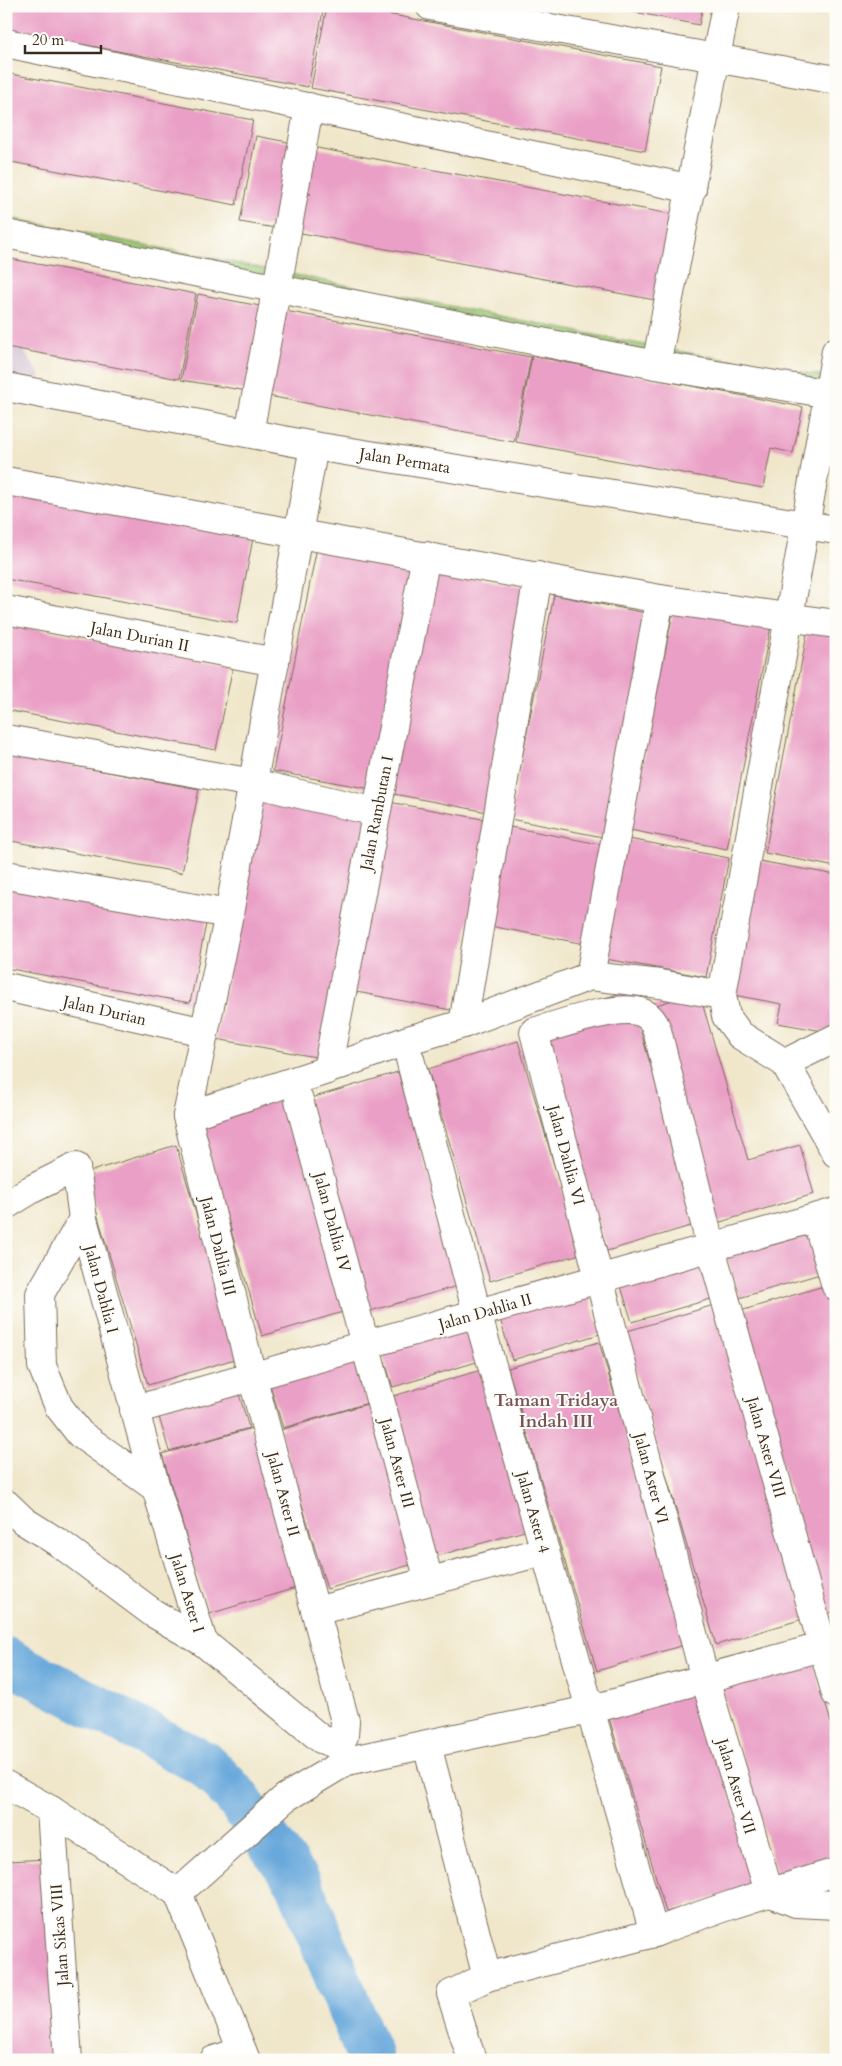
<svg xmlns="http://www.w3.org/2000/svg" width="842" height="2066" viewBox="0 0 842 2066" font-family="Cardo,serif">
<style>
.industrial{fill:#cfbdd0}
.green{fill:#98c572;stroke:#6a7848}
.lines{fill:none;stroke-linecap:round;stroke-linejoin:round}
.river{stroke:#68a8db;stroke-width:46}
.building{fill:#eaa0c6}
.minor-casing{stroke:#7a6c5b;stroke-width:30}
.tertiary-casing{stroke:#7a6c5b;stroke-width:30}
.minor{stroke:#fff;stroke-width:28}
.tertiary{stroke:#fff;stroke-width:28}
.labels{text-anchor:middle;stroke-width:4;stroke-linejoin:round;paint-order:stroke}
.street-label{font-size:16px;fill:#3b2a1e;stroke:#fdfcf7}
.neighbourhood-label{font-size:18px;font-weight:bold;fill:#785359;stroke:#fdfcf7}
</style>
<rect width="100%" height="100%" fill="#fdfcf7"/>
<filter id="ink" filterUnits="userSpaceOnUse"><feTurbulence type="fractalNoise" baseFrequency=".02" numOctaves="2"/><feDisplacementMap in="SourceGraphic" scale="10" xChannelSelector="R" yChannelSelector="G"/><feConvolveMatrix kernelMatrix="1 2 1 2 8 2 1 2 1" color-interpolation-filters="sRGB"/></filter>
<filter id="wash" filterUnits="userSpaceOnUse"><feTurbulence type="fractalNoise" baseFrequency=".0096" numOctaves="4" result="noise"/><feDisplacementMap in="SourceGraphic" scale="20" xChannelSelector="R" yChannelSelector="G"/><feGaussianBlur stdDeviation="1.12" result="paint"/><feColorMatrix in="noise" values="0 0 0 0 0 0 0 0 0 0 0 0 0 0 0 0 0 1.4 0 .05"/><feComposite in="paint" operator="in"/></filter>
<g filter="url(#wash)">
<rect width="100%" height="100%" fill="#f0e7cb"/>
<path class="industrial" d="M6,326L41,376L6,392Z"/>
<path class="green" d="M6,217L660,348L836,378V395L6,234Z"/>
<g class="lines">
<path class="river" d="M6,1660L206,1765L235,1795L298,1882L371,2060"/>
</g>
<g id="blocks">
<g class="building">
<path d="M6,6H324L308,87L6,30Z"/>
<path d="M327,6H345L661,66L645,151L311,88Z"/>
<path d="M604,6H703L699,25Z"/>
<path d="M6,73L253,120L236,205L6,161Z"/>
<path d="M256,136L298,144L281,229L240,222Z"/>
<path d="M306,146L676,215L660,301L291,231L297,193L311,194L297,191Z"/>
<path d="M6,258L196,294L179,379L6,347Z"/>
<path d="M198,294L270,308L254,392L181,380Z"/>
<path d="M280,310L531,357L514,442L263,395Z"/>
<path d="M532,356L803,407L793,453L771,448L763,488L516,442Z"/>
<path d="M6,491L253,538L237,623L6,579Z"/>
<path d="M317,547L415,566L371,789L273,771Z"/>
<path d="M432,570L530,588L487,812L389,793Z"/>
<path d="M554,595L651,614L608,838L510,819Z"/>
<path d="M674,607L771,625L727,849L630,830Z"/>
<path d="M6,623L233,666L216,750L6,710Z"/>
<path d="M808,629L836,634V867L765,853Z"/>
<path d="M6,753L199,789L182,873L6,840Z"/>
<path d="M264,791L368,813L321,1058L216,1039Z"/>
<path d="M383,801L488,820L451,1010L346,990Z"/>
<path d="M505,826L610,846L590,945L485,925Z"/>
<path d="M624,838L729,858L706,977L600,958Z"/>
<path d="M759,861L836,875V1026L834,1033L778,1023L782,1004L733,995Z"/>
<path d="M6,880L207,919L190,1003L6,968Z"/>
<path d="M629,991L697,1224L607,1251L538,1017Z"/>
<path d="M699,992L748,1160L800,1145L814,1194L717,1223L653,1006Z"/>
<path d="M518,1041L580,1254L490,1281L428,1069Z"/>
<path d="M398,1072L461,1285L370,1311L308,1099Z"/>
<path d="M290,1097L353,1309L262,1336L200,1124Z"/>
<path d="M176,1145L238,1358L148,1385L85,1173Z"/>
<path d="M817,1228L830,1271L739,1298L726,1255Z"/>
<path d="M702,1256L714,1298L632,1322L619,1280Z"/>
<path d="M827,1285L836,1314V1611L826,1614L737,1312Z"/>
<path d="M587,1289L600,1334L512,1360L499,1315Z"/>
<path d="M714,1305L806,1618L716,1645L624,1332Z"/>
<path d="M468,1320L480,1361L393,1387L380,1346Z"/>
<path d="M599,1342L687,1644L597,1671L508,1368Z"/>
<path d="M354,1356L368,1403L283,1428L269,1381Z"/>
<path d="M481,1370L528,1530L437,1556L390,1397Z"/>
<path d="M237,1387L249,1428L169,1451L157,1410Z"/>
<path d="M370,1403L417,1563L327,1589L280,1430Z"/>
<path d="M252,1428L299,1587L209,1614L162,1454Z"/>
<path d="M812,1657L836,1740V1865L779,1881L721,1685Z"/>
<path d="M699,1688L757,1885L666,1912L608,1714Z"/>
<path d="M50,1859L55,2060H6V1861Z"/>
</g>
</g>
</g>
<g filter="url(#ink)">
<use href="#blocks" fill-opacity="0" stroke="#7a6c5b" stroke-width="1"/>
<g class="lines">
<defs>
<g id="minor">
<path d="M430,6L836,80"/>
<path d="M6,43L692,189"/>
<path d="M656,365L726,6"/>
<path d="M6,387L314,446L836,530"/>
<path d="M249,433L280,271L309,107"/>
<path d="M314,446L229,914L187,1116L252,1376L345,1721L344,1736L338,1745"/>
<path d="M6,481L660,599L836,624"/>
<path d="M6,610L275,662"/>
<path d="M6,739L253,783L376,812"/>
<path d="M6,875L229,914"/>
<path d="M590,976L660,599"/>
<path d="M6,987L204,1032"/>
<path d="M722,995L836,351"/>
<path d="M463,1024L538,576"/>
<path d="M410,1059L477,1313L654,1933C713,1909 775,1891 836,1872"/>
<path d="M785,1063L836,1038"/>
<path d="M327,1070L426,556"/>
<path d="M299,1100L429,1581"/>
<path d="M187,1116L327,1070L405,1041L463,1024L590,976L660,984L722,995L726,1016L740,1035L785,1063L836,1153"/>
<path d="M6,1205L32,1189L76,1167L83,1219L156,1488L203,1642L321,1739L338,1745"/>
<path d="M816,1218L836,1286"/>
<path d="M83,1219L40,1294L42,1366L59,1407L80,1434L156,1488"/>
<path d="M134,1410L836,1212"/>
<path d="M6,1504L24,1521L62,1545L153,1613L203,1642"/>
<path d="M316,1611L545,1551"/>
<path d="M836,1694L711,1248L657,1030C654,1022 651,1017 643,1013C621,1002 558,1025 534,1032L705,1679L769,1892L796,1903L836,1905"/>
<path d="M427,1745L487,1977"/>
<path d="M6,1785L51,1810L178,1893L285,1798L347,1761L589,1710L836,1643"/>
<path d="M51,1810L68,2060"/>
<path d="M178,1893L246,2060"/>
<path d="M214,2060L242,2051"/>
<path d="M472,2060L451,1994L487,1977L654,1933"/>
</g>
<path id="tertiary" d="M6,234L656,365L836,395"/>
</defs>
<use href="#minor" class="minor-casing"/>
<use href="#tertiary" class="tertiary-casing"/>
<use href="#minor" class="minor"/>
<use href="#tertiary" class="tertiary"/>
</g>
</g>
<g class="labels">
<g class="street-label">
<text transform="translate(405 460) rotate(9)" y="6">Jalan Permata</text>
<text transform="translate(140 636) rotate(11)" y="6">Jalan Durian II</text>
<text transform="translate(376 813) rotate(-79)" y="6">Jalan Rambutan I</text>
<text transform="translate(105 1010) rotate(13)" y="6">Jalan Durian</text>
<text transform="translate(567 1155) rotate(75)" y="6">Jalan Dahlia VI</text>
<text transform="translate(333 1222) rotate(75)" y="6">Jalan Dahlia IV</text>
<text transform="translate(219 1246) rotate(76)" y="6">Jalan Dahlia III</text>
<text transform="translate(102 1289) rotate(75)" y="6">Jalan Dahlia I</text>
<text transform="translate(485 1311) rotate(-16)" y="6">Jalan Dahlia II</text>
<text transform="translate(767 1447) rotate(74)" y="6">Jalan Aster VIII</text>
<text transform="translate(398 1463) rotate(75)" y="6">Jalan Aster III</text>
<text transform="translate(652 1478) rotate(75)" y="6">Jalan Aster VI</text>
<text transform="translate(284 1494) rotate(75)" y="6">Jalan Aster II</text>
<text transform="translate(534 1512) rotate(74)" y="6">Jalan Aster 4</text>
<text transform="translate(188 1593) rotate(73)" y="6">Jalan Aster I</text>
<text transform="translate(737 1786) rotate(73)" y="6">Jalan Aster VII</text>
<text transform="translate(59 1935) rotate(-94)" y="6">Jalan Sikas VIII</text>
</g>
<g class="neighbourhood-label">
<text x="556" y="1406">Taman Tridaya<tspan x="556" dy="21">Indah III</tspan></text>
</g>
</g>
<rect width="842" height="2066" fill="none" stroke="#fdfcf7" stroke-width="25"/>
<path d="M25 45v8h76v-8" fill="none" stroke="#3b2a1e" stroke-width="2.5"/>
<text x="32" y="45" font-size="15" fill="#3b2a1e" stroke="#fdfcf7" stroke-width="4" paint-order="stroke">20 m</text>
</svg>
